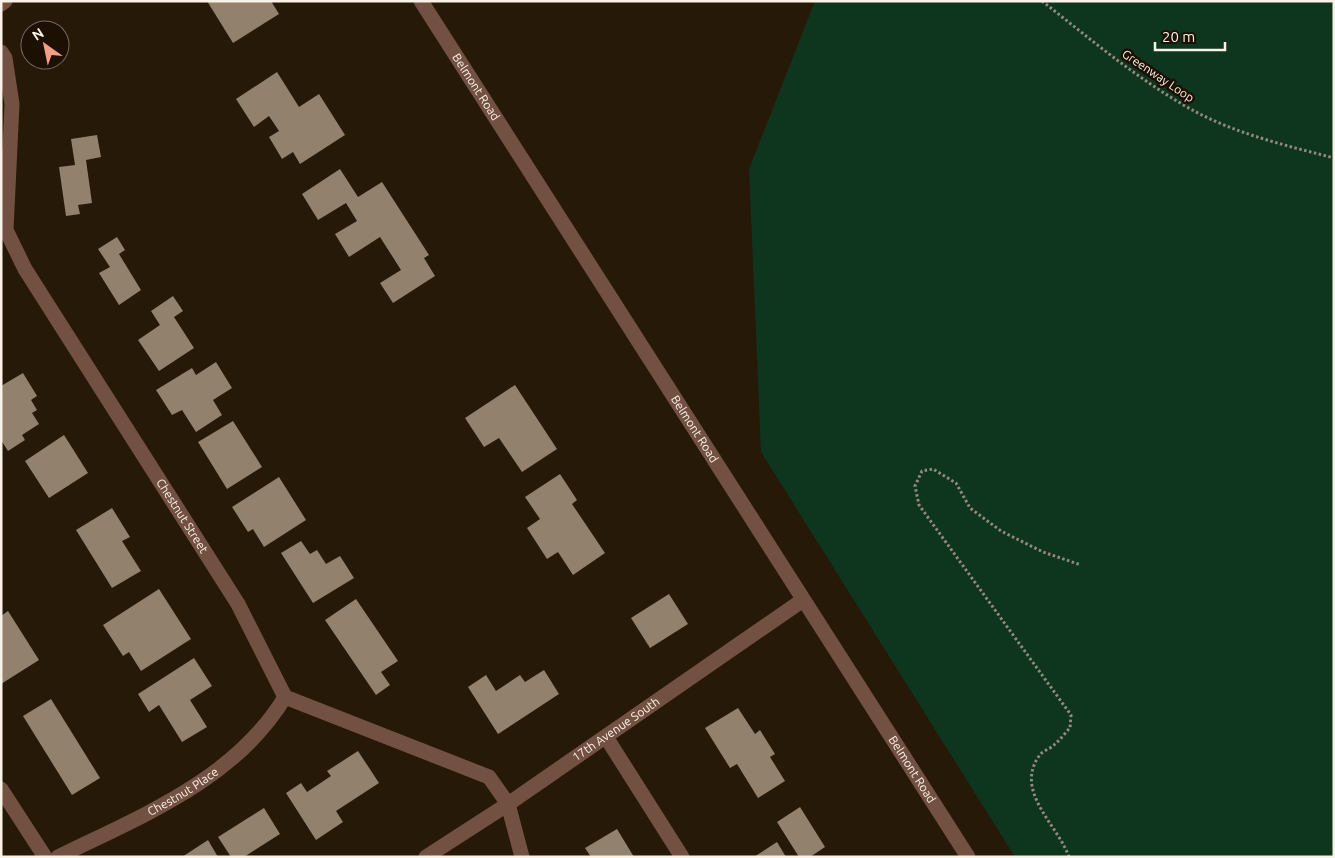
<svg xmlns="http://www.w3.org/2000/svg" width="1335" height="858" viewBox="0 0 1335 858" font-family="Ubuntu,sans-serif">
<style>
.green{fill:#0e361e}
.building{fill:#91816d}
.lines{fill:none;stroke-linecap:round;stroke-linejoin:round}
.path{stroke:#94897b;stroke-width:3;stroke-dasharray:2.5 2.5;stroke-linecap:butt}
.minor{stroke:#735142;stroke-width:15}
.labels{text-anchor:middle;stroke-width:5;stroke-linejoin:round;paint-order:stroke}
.street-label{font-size:12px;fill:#fbf2e7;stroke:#1c1002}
</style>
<rect width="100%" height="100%" fill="#261908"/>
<path class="green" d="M815,1H1334V857H1015L761,452L749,169Z"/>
<g class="building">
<path d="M207,1H271L279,14L233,43Z"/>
<path d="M277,72L299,107L319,94L345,135L300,164L293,152L282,159L269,137L279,131L269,116L254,127L236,99Z"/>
<path d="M97,135L101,157L86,160L92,203L78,205L80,214L66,216L59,167L75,165L71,139Z"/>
<path d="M340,169L358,197L382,182L429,255L424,258L435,276L393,303L380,283L401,270L380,237L349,257L335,234L357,221L346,203L318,220L302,194Z"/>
<path d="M117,237L125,250L119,254L141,290L119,305L99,273L110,267L98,249Z"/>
<path d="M173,296L183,311L174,317L194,348L159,371L138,340L160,325L151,311Z"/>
<path d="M216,362L232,388L213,400L222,415L196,432L182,410L172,415L156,390L192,368L196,375Z"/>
<path d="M23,373L37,396L31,400L37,410L32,413L39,424L22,435L25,440L8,451L1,440V386Z"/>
<path d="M515,385L557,449L522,472L499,438L484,447L465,418Z"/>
<path d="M233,421L262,467L227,489L198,442Z"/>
<path d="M64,435L88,473L49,498L25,461Z"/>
<path d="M560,474L577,500L572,504L605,553L573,575L558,552L547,559L527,528L540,519L525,497Z"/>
<path d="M279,477L306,520L264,547L253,529L248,532L232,507Z"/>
<path d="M112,508L130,537L122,541L141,571L112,588L76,530Z"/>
<path d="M301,541L310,554L317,550L326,564L340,556L354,578L313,603L281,553Z"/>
<path d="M159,589L191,639L141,671L129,652L123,656L103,625Z"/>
<path d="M669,594L688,624L650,648L631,618Z"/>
<path d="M356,599L398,661L381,672L390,685L376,695L325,620Z"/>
<path d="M8,611L39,660L1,684V616Z"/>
<path d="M194,658L212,686L190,700L207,727L182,742L159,705L149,712L138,694Z"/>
<path d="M544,670L559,694L498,734L468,687L486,675L496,691L520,675L525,682Z"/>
<path d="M51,699L100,778L72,795L23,716Z"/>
<path d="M738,708L755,734L760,730L775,754L770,757L785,781L758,798L737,764L730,768L705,728Z"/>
<path d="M358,751L379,783L336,811L343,822L316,840L286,793L301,783L307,792L331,776L327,771Z"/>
<path d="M800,807L825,847L810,857H799L777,822Z"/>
<path d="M264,808L280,834L244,857H231L218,837Z"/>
<path d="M617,829L634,857H591L585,848Z"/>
<path d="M208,840L218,857H182Z"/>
<path d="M777,842L786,857H754Z"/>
</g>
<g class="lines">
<g class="path">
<path d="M1042,1C1089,38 1135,77 1187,107C1232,133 1284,145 1334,158"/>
<path d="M1069,857C1058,825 1014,792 1039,756C1042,751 1050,749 1054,745C1060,740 1065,733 1070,728L1071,715L919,505L915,486L922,471L933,469L956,483L970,508L1001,531L1043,552L1081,565"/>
</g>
<g class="minor">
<path id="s1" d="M421,1L968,857"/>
<path d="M1,4L5,1"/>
<path id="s2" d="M1,52L5,58L12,104L6,230L25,269L238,604L285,697L489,777L508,804L522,857"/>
<path d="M606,737L682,857"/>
<path d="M1,789L45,857"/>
<path id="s3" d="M58,857C141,816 235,780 285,697"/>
<path id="s4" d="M426,857L508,804L803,600"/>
</g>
</g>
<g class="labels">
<g class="street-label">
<text transform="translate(1158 76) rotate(34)" y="4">Greenway Loop</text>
<text dy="4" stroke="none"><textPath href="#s1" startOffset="102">Belmont Road</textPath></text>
<text dy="4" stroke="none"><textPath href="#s1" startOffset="508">Belmont Road</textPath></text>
<text dy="4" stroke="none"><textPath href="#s2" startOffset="516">Chestnut Street</textPath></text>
<text dy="4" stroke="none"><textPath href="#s4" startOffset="229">17th Avenue South</textPath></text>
<text dy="4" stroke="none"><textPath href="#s1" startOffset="912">Belmont Road</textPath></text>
<text dy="4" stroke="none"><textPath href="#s3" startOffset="141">Chestnut Place</textPath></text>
</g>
</g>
<rect width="1335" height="858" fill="none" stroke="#fbf2e7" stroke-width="5"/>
<g transform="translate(45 45) rotate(327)"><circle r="24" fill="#1c1002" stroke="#756a5e"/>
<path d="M0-4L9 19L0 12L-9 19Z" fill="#f39f86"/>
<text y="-8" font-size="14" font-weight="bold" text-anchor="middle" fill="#fbf2e7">N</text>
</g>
<path d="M1155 42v8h70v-8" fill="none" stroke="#fbf2e7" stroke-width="2.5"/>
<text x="1162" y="42" font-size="15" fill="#fbf2e7" stroke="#1c1002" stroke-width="4" paint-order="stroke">20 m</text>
</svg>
